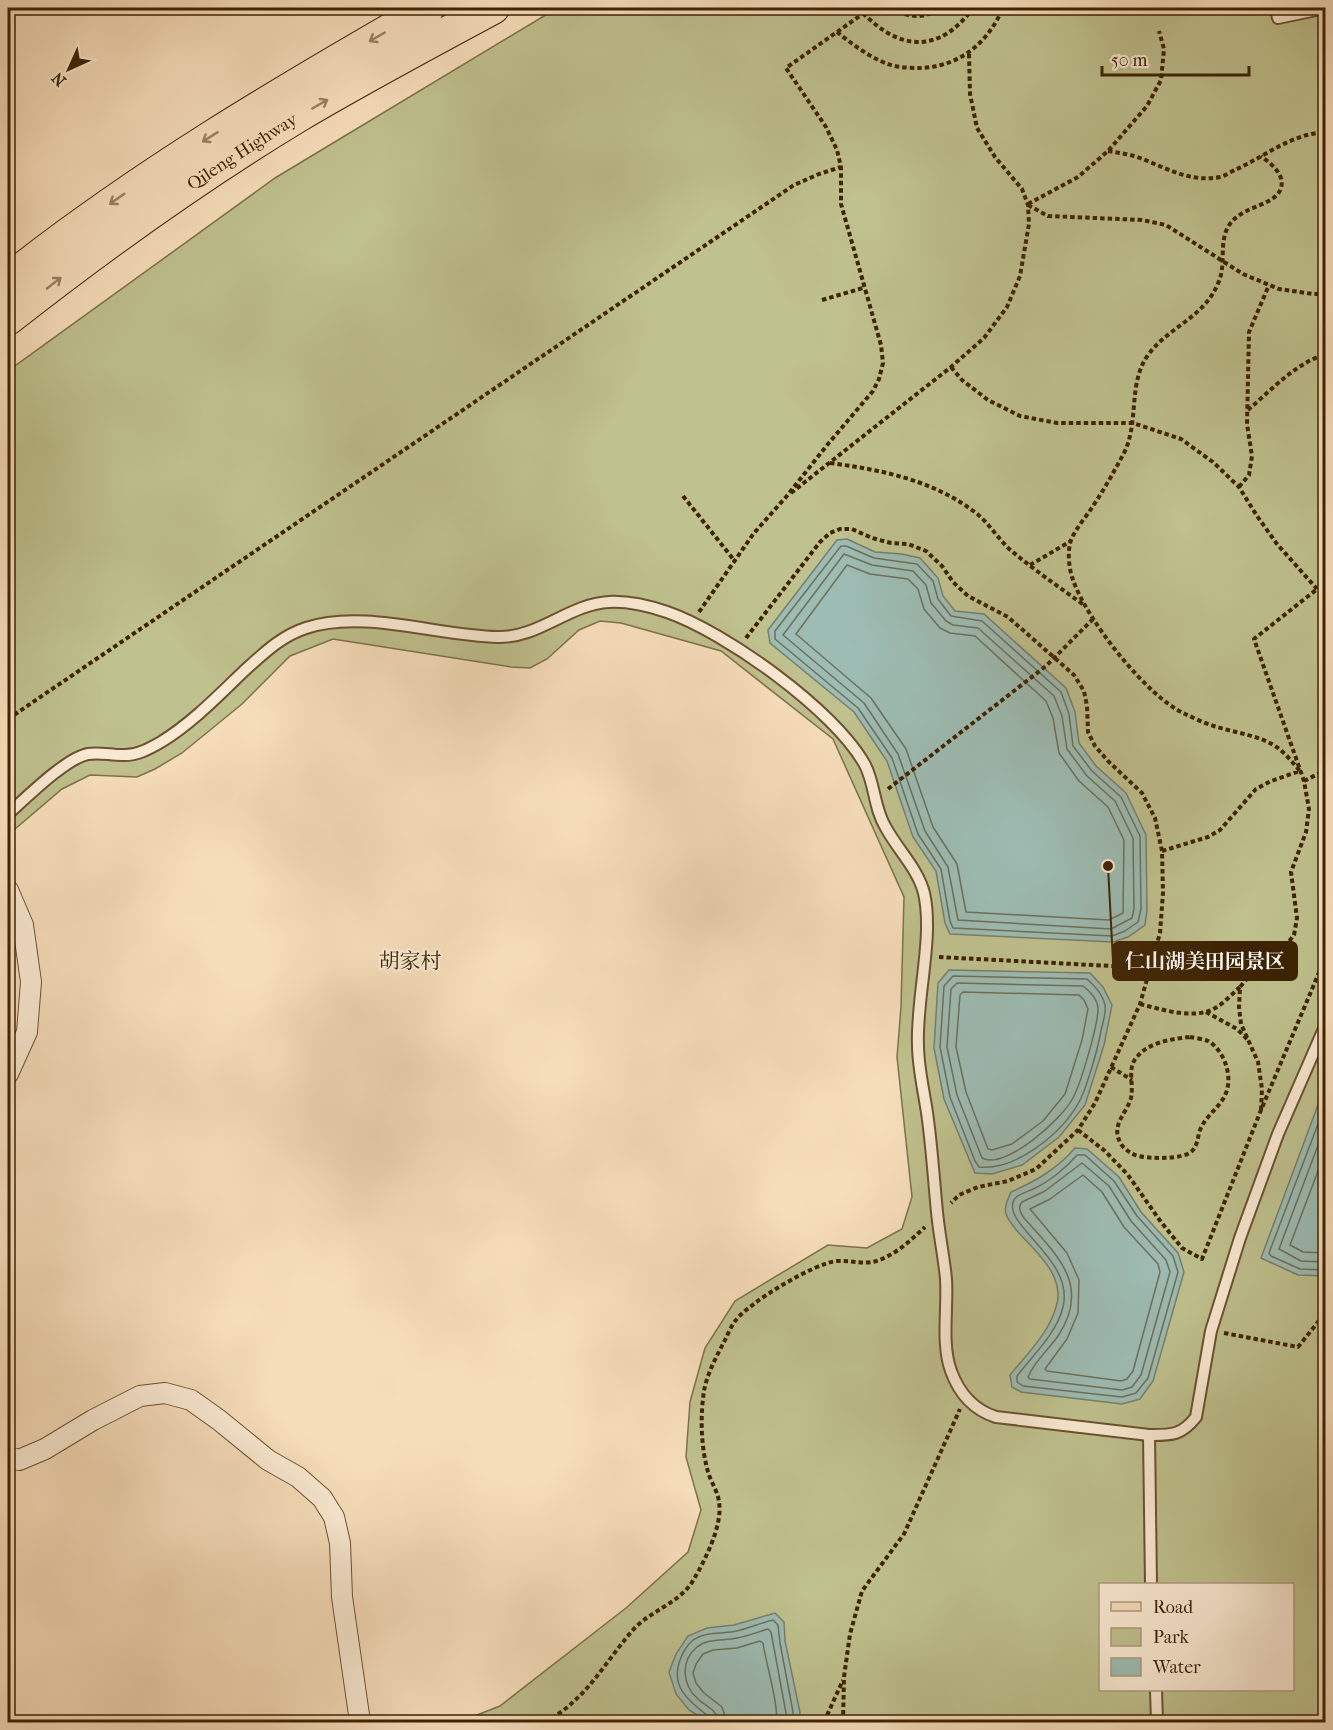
<svg xmlns="http://www.w3.org/2000/svg" width="1333" height="1730" viewBox="0 0 1333 1730" font-family="'IM FELL French Canon','Noto Serif SC',serif">
<style>
.green{fill:#bfc18e;stroke:#7e7248;stroke-width:1.5;fill-rule:evenodd}
.water{fill:#9dbcb3;stroke:#777f6d;stroke-width:1.5}
.lines{fill:none;stroke-linecap:round;stroke-linejoin:round}
.shore{stroke:#6d705b;stroke-width:1.5}
.service-casing{stroke:#6c5231;stroke-width:14}
.minor-casing{stroke:#6c5231;stroke-width:22}
.primary-casing{stroke:#3d2303;stroke-width:34}
.path{stroke:#3d2303;stroke-width:4;stroke-dasharray:4.5 3;stroke-linecap:butt}
.service{stroke:#faead3;stroke-width:10}
.minor{stroke:#faead3;stroke-width:20}
.primary{stroke:#f7debb;stroke-width:32}
.oneway{stroke:#9a805f}
.labels{text-anchor:middle;stroke-width:4.5;stroke-linejoin:round;paint-order:stroke}
.street-label{font-size:18px;fill:#3d2303;stroke:#faead3}
.quarter-label{font-size:21px;fill:#3d2303;stroke:#faead3}
.leader{fill:none;stroke:#3d2303;stroke-width:2}
.callout-dot{fill:#3d2303;stroke:#faead3;stroke-width:2}
.callout{fill:#3d2303;stroke:#3d2303;stroke-width:2}
.callout-label{font-size:20px;text-anchor:middle;font-weight:bold;fill:#fff}
</style>
<rect width="100%" height="100%" fill="#f7debb"/>
<filter id="stains"><feTurbulence type="fractalNoise" baseFrequency=".00333" numOctaves="4"/><feColorMatrix values="0 0 0 0 .2 0 0 0 0 .09 0 0 0 0 .02 0 0 0 .5 -.17"/></filter>
<radialGradient id="worn" r=".72"><stop offset=".6" stop-color="#630" stop-opacity="0"/><stop offset="1" stop-color="#630" stop-opacity=".3"/></radialGradient>
<path class="green" d="M561,8H1325V1722H459L500,1706L626,1608L688,1552L701,1510L686,1457L690,1402L705,1348L735,1301L828,1245L867,1248L902,1229L912,1197L897,1057L901,1007L904,897L833,739L721,651L621,623L600,621L579,630L547,659L530,668L511,667L333,639L290,656L242,704L182,753L155,769L137,777L90,775L62,789L8,835V371L275,178L549,13ZM1100,1584H1292V1690H1100Z"/>
<g class="water">
<path d="M847,539L875,552L902,554L920,558L938,578L943,596L955,611L984,614L1066,688L1075,712L1079,743L1096,766L1126,793L1146,835L1147,910L1145,925L1128,937L1113,942L950,934L945,923L936,871L913,837L887,761L854,712L770,643L768,630L837,540Z"/>
<path d="M949,970L1090,973L1103,987L1112,1005L1104,1045L1085,1105L1059,1137L1022,1165L992,1174L975,1173L944,1099L934,1048L938,983Z"/>
<path d="M1325,1086V1276L1298,1275L1261,1258Z"/>
<path d="M1075,1148L1087,1149L1119,1177L1141,1212L1178,1253L1184,1272L1153,1381L1140,1399L1122,1404L1021,1392L1012,1387L1010,1375C1027,1354 1049,1333 1056,1307C1066,1277 1037,1253 1019,1233C1015,1228 1008,1221 1006,1214C1004,1206 1008,1199 1011,1192C1036,1181 1057,1169 1075,1148Z"/>
<path d="M775,1613L784,1622L785,1641L800,1712L799,1722H708L689,1710L676,1694L669,1672L676,1654L688,1636L707,1628L734,1625Z"/>
</g>
<g class="lines">
<g class="shore">
<path d="M841,546H846L874,558L917,564L933,581L938,599L951,616L982,621L1061,692L1069,714L1073,746L1092,771L1121,797L1140,836L1141,909L1138,922L1125,931L1112,936L953,928L950,921L941,869L918,834L892,758L858,708L775,639V631Z"/>
<path d="M844,554L872,565L913,571L926,585L931,603L946,621L953,625L978,628L1054,696L1062,716L1067,749L1087,776L1115,801L1133,838L1134,909L1132,918L1111,929L958,920L948,867L925,831L898,754L864,703L783,635Z"/>
<path d="M847,565L870,574L908,579L918,589L924,609L940,628L950,633L975,636L1046,701L1053,718L1059,753L1079,781L1108,807L1124,840L1123,913L1109,920L966,912L957,864L933,827L906,749L871,698L796,634Z"/>
<path d="M953,976L1087,979C1095,986 1103,994 1105,1005C1107,1013 1101,1027 1100,1036C1097,1051 1086,1090 1079,1102C1062,1133 1016,1171 979,1167L975,1161L950,1097L940,1047L944,986Z"/>
<path d="M957,983L1083,986C1090,991 1098,1000 1098,1009C1098,1025 1081,1083 1073,1098C1063,1118 1005,1171 982,1158L957,1095L947,1047L951,989Z"/>
<path d="M963,992L1079,995L1084,1000L1088,1009L1082,1040L1065,1094L1043,1121L1012,1144L992,1150L988,1149L966,1092L956,1047L960,995Z"/>
<path d="M1326,1103L1269,1253L1271,1256L1300,1269L1326,1270"/>
<path d="M1326,1124L1279,1249L1301,1261L1326,1262"/>
<path d="M1326,1150L1290,1245L1303,1252L1326,1253"/>
<path d="M1077,1155H1085L1114,1181L1137,1216L1173,1256L1178,1272L1148,1378L1136,1393L1122,1397L1023,1386L1017,1382V1376C1033,1355 1057,1333 1063,1307C1075,1259 1001,1225 1014,1200C1017,1194 1027,1192 1033,1189C1049,1182 1066,1168 1077,1155Z"/>
<path d="M1082,1163L1109,1186L1131,1221L1166,1260L1170,1272L1141,1375L1132,1387L1122,1390L1030,1379L1028,1377C1034,1362 1049,1349 1058,1336C1092,1285 1056,1254 1024,1218C1021,1213 1017,1208 1022,1202L1045,1191Z"/>
<path d="M1083,1175L1102,1192L1124,1227L1158,1264L1160,1272L1133,1371L1127,1379L1121,1381L1047,1371L1045,1369L1067,1339L1078,1313L1079,1280L1067,1253L1030,1209L1050,1199Z"/>
<path d="M710,1722L708,1716C689,1701 670,1687 680,1660C682,1654 687,1645 692,1641C705,1631 723,1634 737,1631C749,1628 761,1623 773,1620L778,1625L780,1643L793,1712V1722"/>
<path d="M718,1722C717,1709 706,1707 698,1699C682,1685 680,1661 697,1647C708,1638 724,1641 737,1638C748,1636 758,1632 768,1629L771,1632L786,1713V1722"/>
<path d="M727,1722L722,1707L704,1693L696,1683L693,1673L696,1664L703,1654L713,1650L737,1648L760,1641L763,1643C767,1669 777,1696 777,1722"/>
</g>
<defs>
<g id="service">
<path d="M1276,8L1278,18L1326,8"/>
<path d="M8,814C26,798 66,758 88,754C99,752 110,755 122,755C136,756 149,749 161,742C192,723 218,696 244,671C263,654 281,636 306,628C363,609 438,636 498,637C539,638 569,604 609,602C628,601 649,606 667,612C725,632 835,710 865,765C875,784 874,809 886,828C898,850 918,869 924,893C934,937 916,998 918,1045C918,1070 925,1095 928,1120C932,1150 934,1181 937,1212C939,1234 944,1257 946,1279C948,1309 941,1343 951,1371C959,1393 974,1410 996,1417L1149,1435C1171,1435 1181,1436 1196,1417L1211,1331L1240,1238L1278,1134L1326,1024"/>
<path d="M1149,1435L1151,1584"/>
<path d="M1156,1690L1157,1722"/>
</g>
<g id="minor">
<path d="M8,890L23,925L31,982L27,1032L8,1074"/>
<path d="M8,1457L19,1460L45,1449L93,1420L140,1396L165,1393L191,1400L219,1420L268,1460L298,1477L322,1498L334,1517L340,1543L342,1597L360,1722"/>
</g>
<g id="primary">
<path d="M8,280C139,176 283,91 428,8"/>
<path id="s1" d="M8,319C101,246 197,177 298,116C362,78 428,43 493,8"/>
</g>
</defs>
<use href="#service" class="service-casing"/>
<use href="#minor" class="minor-casing"/>
<use href="#primary" class="primary-casing"/>
<g class="path">
<path d="M891,8C908,18 924,19 941,8"/>
<path d="M863,13C901,52 940,53 973,8"/>
<path d="M837,32C853,45 872,59 891,65C902,68 913,68 923,68C962,65 988,42 1003,8"/>
<path d="M1108,151C1119,153 1130,154 1140,158C1166,168 1191,183 1220,177C1225,176 1232,171 1237,169C1267,155 1291,134 1326,132"/>
<path d="M1028,204L1078,177L1108,151L1147,106L1161,80L1164,49L1159,31"/>
<path d="M1028,205L1048,216L1142,220L1166,225L1243,274L1279,289L1313,294H1326"/>
<path d="M822,300L863,288"/>
<path d="M951,367L962,380L988,400L1020,416L1057,423H1133L1181,439L1213,462L1239,487L1257,516L1277,544L1317,589"/>
<path d="M1248,410C1271,390 1296,363 1326,354"/>
<path d="M830,463C882,470 933,480 976,513C990,524 1000,542 1014,553C1036,571 1060,588 1084,605"/>
<path d="M1239,487L1249,475L1252,456L1247,424L1249,332L1269,285"/>
<path d="M791,493L951,367L984,338L1007,307L1020,276L1029,224L1028,205L1022,189L995,157L977,128L970,94L969,54"/>
<path d="M683,496L734,560"/>
<path d="M1030,565L1071,541"/>
<path d="M699,612L754,533L786,497L828,444L873,391L879,379L883,363L881,345L841,204V167L837,150L826,127L786,68L871,8"/>
<path d="M746,638L820,542L830,533L840,529H852L872,538L891,543L908,544L926,551L942,566L953,582L968,596L1008,617L1074,675L1084,691L1087,706L1088,732L1095,746L1108,761L1142,793L1155,818L1162,851L1163,893L1160,933L1140,1004L1095,1103L1078,1130L1036,1169L1008,1181L978,1187L959,1195L951,1203"/>
<path d="M8,719L794,185L819,174L841,167"/>
<path d="M1304,781L1326,770"/>
<path d="M888,789L1046,666L1093,619"/>
<path d="M1162,851L1208,837L1220,830L1256,789L1271,781L1300,771C1293,763 1286,754 1278,748C1260,735 1235,733 1214,726C1204,723 1194,718 1185,714C1146,696 1087,620 1073,580C1069,569 1067,552 1071,540C1076,528 1086,517 1093,506C1105,488 1115,470 1125,451C1139,420 1128,383 1148,355C1169,326 1205,318 1219,281C1226,264 1219,243 1228,227C1240,205 1275,207 1281,188C1285,174 1271,164 1261,156"/>
<path d="M939,957L1150,968"/>
<path d="M1140,1004C1160,1009 1185,1017 1205,1012C1219,1009 1230,996 1240,987"/>
<path d="M1206,1012L1237,1029L1247,1039"/>
<path d="M1190,1037C1195,1038 1203,1039 1208,1041C1224,1050 1233,1076 1226,1093C1221,1106 1208,1114 1202,1126C1197,1134 1199,1144 1192,1151C1184,1160 1145,1159 1135,1155C1129,1152 1124,1149 1121,1144C1110,1125 1126,1115 1131,1098C1134,1085 1127,1069 1136,1058C1148,1042 1172,1039 1190,1037Z"/>
<path d="M1111,1067L1132,1080"/>
<path d="M1261,1110L1262,1089L1258,1062L1241,1024L1239,1007L1240,987L1250,975L1283,949L1294,935L1297,918L1291,872L1306,832L1309,809L1304,781L1254,639L1326,582"/>
<path d="M1078,1130L1105,1151L1128,1175L1161,1222L1182,1248L1202,1259L1261,1110L1326,956"/>
<path d="M1224,1333L1298,1347L1326,1312"/>
<path d="M545,1722C586,1700 603,1665 632,1631C650,1610 680,1604 694,1579C705,1560 723,1525 719,1502C718,1492 711,1482 708,1472C701,1447 700,1417 704,1391C707,1374 717,1355 725,1340C728,1334 731,1326 736,1320C750,1302 814,1263 837,1261C855,1260 868,1267 886,1257C901,1250 913,1238 925,1227"/>
<path d="M824,1722L843,1680"/>
<path d="M843,1722L844,1677L850,1634L862,1591L904,1534L960,1409"/>
</g>
<use href="#service" class="service"/>
<use href="#minor" class="minor"/>
<use href="#primary" class="primary"/>
</g>
<defs><path id="oneway-shaft" d="M-6 0H5M1.5-3L5.5 0L1.5 3" fill="none" stroke-width="1.6" stroke-linecap="round" stroke-linejoin="round" transform="scale(1.5)"/></defs>
<g class="oneway">
<use href="#oneway-shaft" transform="translate(377 37) rotate(150)"/>
<use href="#oneway-shaft" transform="translate(320 104) rotate(-30)"/>
<use href="#oneway-shaft" transform="translate(210 137) rotate(148)"/>
<use href="#oneway-shaft" transform="translate(117 199) rotate(145)"/>
<use href="#oneway-shaft" transform="translate(54 283) rotate(-38)"/>
</g>
<g class="labels">
<g class="street-label">
<text dy="6" stroke="none"><textPath href="#s1" startOffset="288">Qileng Highway</textPath></text>
</g>
<g class="quarter-label">
<text x="410" y="968">胡家村</text>
</g>
</g>
<path class="leader" d="M1108 866L1113 961"/>
<circle class="callout-dot" cx="1108" cy="866" r="6"/>
<rect class="callout" x="1113" y="942" width="184" height="38" rx="6"/>
<g class="callout-label">
<text x="1205" y="968">仁山湖美田园景区</text>
</g>
<rect width="1333" height="1730" fill="none" stroke="#f7debb" stroke-width="30"/>
<rect x="9" y="9" width="1315" height="1712" fill="none" stroke="#3d2303" stroke-width="3"/>
<rect x="15" y="15" width="1303" height="1700" fill="none" stroke="#3d2303" stroke-width="1.5"/>
<rect x="1099" y="1583" width="195" height="108" fill="#faead3" stroke="#ae9a80" stroke-width="1.5"/>
<rect x="1111" y="1602" width="30" height="9" fill="#f7debb" stroke="#ae9a80" stroke-width="1.5"/>
<text x="1153" y="1613" font-size="18" fill="#3d2303">Road</text>
<rect x="1111" y="1628" width="30" height="18" fill="#bfc18e" stroke="#ae9a80" stroke-width="1.5"/>
<text x="1153" y="1643" font-size="18" fill="#3d2303">Park</text>
<rect x="1111" y="1658" width="30" height="18" fill="#9dbcb3" stroke="#ae9a80" stroke-width="1.5"/>
<text x="1153" y="1673" font-size="18" fill="#3d2303">Water</text>
<g transform="translate(69 69) rotate(225)" stroke="#faead3" stroke-width="4.5" paint-order="stroke">
<path d="M0-4.5L10 22L0 15L-10 22Z" fill="#3d2303"/>
<text y="-9" font-size="16" font-weight="bold" text-anchor="middle" fill="#3d2303">N</text>
</g>
<path d="M1102 66v9h147v-9" fill="none" stroke="#3d2303" stroke-width="3"/>
<text x="1111" y="66" font-size="18" fill="#3d2303" stroke="#faead3" stroke-width="4.5" paint-order="stroke">50 m</text>
<rect width="100%" height="100%" filter="url(#stains)"/>
<rect width="100%" height="100%" fill="url(#worn)"/>
</svg>
